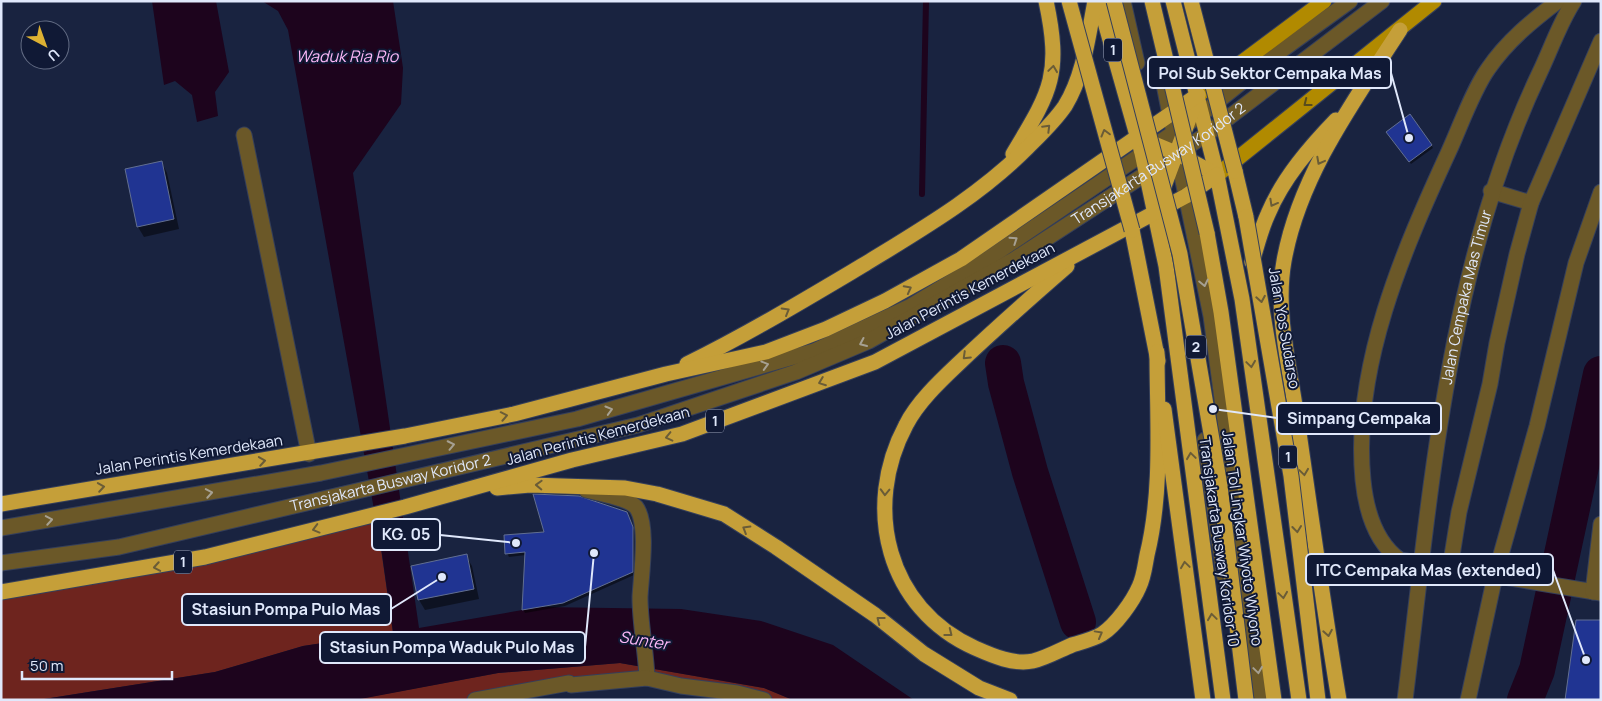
<svg xmlns="http://www.w3.org/2000/svg" width="1602" height="701" viewBox="0 0 1602 701" font-family="Manrope,sans-serif">
<style>
.green{fill:#6e241e}
.water{fill:#1d041d}
.shadow{fill:#0007}
.lines{fill:none;stroke-linecap:round;stroke-linejoin:round}
.stream{stroke:#1d041d;stroke-width:6}
.river{stroke:#1d041d;stroke-width:36}
.building{fill:#203492;stroke:#626f91}
.minor-casing{stroke:#353f5a;stroke-width:17}
.major-casing{stroke:#353f5a;stroke-width:17}
.highway-casing{stroke:#353f5a;stroke-width:17}
.minor{stroke:#6b5828;stroke-width:15}
.major{stroke:#b18a00;stroke-width:15}
.highway{stroke:#c59f39;stroke-width:15}
.highway-bridge-casing{stroke:#353f5a;stroke-width:17;stroke-linecap:butt}
.highway-bridge{stroke:#c59f39;stroke-width:15}
.oneway{stroke:#6a5c37}
.oneway2{stroke:#584c1d}
.oneway3{stroke:#a6a092}
.labels{text-anchor:middle;stroke-width:4;stroke-linejoin:round;paint-order:stroke}
.shield{fill:#101935;stroke:#a2aac0;stroke-width:1}
.shield-label{font-size:14px;font-weight:bold;fill:#e0e8fb}
.street-label{font-size:15px;fill:#e0e8fb;stroke:#101935}
.water-label{font-size:16px;font-style:italic;fill:#fcb8f8;stroke:#101935}
.leader{fill:none;stroke:#e0e8fb;stroke-width:2}
.callout-dot{fill:#e0e8fb;stroke:#101935;stroke-width:2}
.callout{fill:#101935;stroke:#e0e8fb;stroke-width:2}
.callout-label{font-size:16px;text-anchor:middle;font-weight:bold;fill:#e0e8fb}
</style>
<rect width="100%" height="100%" fill="#192340"/>
<g class="green">
<path d="M376,514L393,633L303,646L215,672L38,700H1V592Z"/>
<path d="M620,663L764,688L793,700H764L647,678L475,700H353L498,673Z"/>
</g>
<g class="water">
<path d="M152,1H216L229,72L215,92L218,116L197,122L192,95L175,81L164,85Z"/>
<path d="M262,1H393L403,68L401,104L353,173L419,628L540,607L681,609L761,621L833,645L914,700H793L764,688L620,663L498,673L355,700H38L215,672L303,646L393,632L382,554L288,30L278,11Z"/>
</g>
<g class="shadow">
<path d="M1390,135L1431,145L1433,148L1411,164Z"/>
<path d="M162,163L167,173L179,229L144,237L138,227Z"/>
<path d="M628,514L634,531V575L565,606L525,613L523,609L526,555L509,557L507,553L545,533Z"/>
<path d="M466,556L472,566L479,599L425,610L419,600L412,566Z"/>
</g>
<g class="lines">
<path class="stream" d="M922,194L926,1"/>
<g class="river">
<path d="M1003,363L1006,383L1030,472L1078,622"/>
<path d="M1525,700L1537,670L1601,374"/>
</g>
</g>
<g class="building">
<path d="M1410,114L1432,145L1409,162L1386,132Z"/>
<path d="M162,161L174,219L137,227L125,169Z"/>
<path d="M533,494L579,496L627,512L633,527V572L563,603L522,610L525,552L505,554L504,535L544,532Z"/>
<path d="M467,554L474,589L418,600L411,566Z"/>
<path d="M1576,620H1601V700H1565Z"/>
</g>
<g class="lines">
<defs>
<g id="minor">
<path d="M1123,1L1137,63"/>
<path d="M1558,1C1532,21 1507,41 1488,69C1473,90 1460,127 1449,151C1403,251 1352,368 1363,480C1366,510 1375,542 1400,560L1601,593"/>
<path d="M1161,69L1172,125"/>
<path d="M244,135L309,454"/>
<path d="M1176,147L1211,316L1262,700"/>
<path d="M1491,191L1531,203"/>
<path d="M1205,440L1224,575"/>
<path d="M586,490C598,493 628,498 636,507C649,524 641,576 640,597C640,624 646,651 647,678"/>
<path d="M1,528L321,473L577,419L814,351L911,306L974,268L1203,113L1282,50L1350,1"/>
<path id="s1" d="M1,563L119,547L638,425L796,372L869,341L1015,259L1207,134L1382,1"/>
<path d="M1450,568L1459,512L1490,384L1497,343L1517,254L1531,203L1601,41"/>
<path d="M1593,592L1601,524"/>
<path d="M475,700L569,683L571,685L647,678L681,686L737,693L764,700"/>
<path id="s2" d="M1405,700C1431,489 1447,267 1540,72C1551,49 1560,22 1574,1"/>
<path d="M1468,700L1495,576L1537,426L1576,263L1601,192"/>
</g>
<g id="major">
<path d="M1198,95L1324,1"/>
<path d="M1217,175L1434,1"/>
</g>
<g id="highway">
<path d="M1099,1L1142,153L1166,266L1223,700"/>
<path d="M1173,1L1217,175L1242,299L1299,700"/>
<path d="M1142,139L1178,154L1217,175"/>
<path d="M1013,154C1050,92 1062,76 1046,1"/>
<path d="M1235,171L1246,217"/>
<path d="M1160,197L1198,95"/>
<path d="M1132,230L1158,361"/>
<path d="M1207,233L1221,312L1274,700"/>
<path d="M1252,262C1257,246 1261,229 1268,214C1283,178 1310,147 1336,120"/>
<path d="M1067,266C1030,298 993,331 957,365C939,382 917,403 906,425C862,507 887,609 975,648C993,656 1014,665 1033,661C1046,658 1060,650 1072,645C1082,642 1094,639 1102,634C1116,625 1133,601 1139,587C1144,577 1145,565 1147,555C1163,490 1157,419 1157,352"/>
<path d="M687,364C748,334 806,299 865,264C922,229 979,196 1027,148C1041,134 1054,122 1065,106C1084,75 1088,37 1095,1"/>
<path d="M1164,409L1203,700"/>
<path d="M497,488L530,485L625,488L657,494L724,514L776,547L875,615L924,654L979,688L1010,700"/>
<path d="M1,504L405,436L514,414L666,374L766,352L826,329L885,301L961,259L1198,95"/>
<path d="M1,592L205,557L405,507L572,460L682,434L875,362L1186,196L1217,175"/>
<path d="M1339,700C1323,604 1310,508 1296,412C1289,363 1275,311 1284,261C1299,176 1354,101 1400,30"/>
</g>
</defs>
<use href="#minor" class="minor-casing"/>
<use href="#major" class="major-casing"/>
<use href="#highway" class="highway-casing"/>
<use href="#minor" class="minor"/>
<use href="#major" class="major"/>
<use href="#highway" class="highway"/>
<defs>
<g id="highway-bridge">
<path d="M1069,1L1132,230"/>
<path d="M1114,1L1180,254L1220,486L1246,700"/>
<path d="M1152,1L1207,233"/>
<path d="M1191,1L1235,171"/>
<path d="M1246,217L1291,476L1318,700"/>
</g>
</defs>
<use href="#highway-bridge" class="highway-bridge-casing"/>
<use href="#highway-bridge" class="highway-bridge"/>
</g>
<defs><path id="oneway-chevron" d="M-2-3.5L2.5 0L-2 3.5" fill="none" stroke-width="1.6" stroke-linecap="round" stroke-linejoin="round" transform="scale(1.25)"/></defs>
<g class="oneway">
<use href="#oneway-chevron" transform="translate(1053 69) rotate(-82)"/>
<use href="#oneway-chevron" transform="translate(1047 128) rotate(-45)"/>
<use href="#oneway-chevron" transform="translate(1105 133) rotate(-105)"/>
<use href="#oneway-chevron" transform="translate(1320 161) rotate(118)"/>
<use href="#oneway-chevron" transform="translate(1273 203) rotate(119)"/>
<use href="#oneway-chevron" transform="translate(908 289) rotate(-28)"/>
<use href="#oneway-chevron" transform="translate(1261 299) rotate(80)"/>
<use href="#oneway-chevron" transform="translate(786 311) rotate(-30)"/>
<use href="#oneway-chevron" transform="translate(966 356) rotate(136)"/>
<use href="#oneway-chevron" transform="translate(1251 364) rotate(82)"/>
<use href="#oneway-chevron" transform="translate(822 382) rotate(159)"/>
<use href="#oneway-chevron" transform="translate(504 416) rotate(-11)"/>
<use href="#oneway-chevron" transform="translate(669 437) rotate(167)"/>
<use href="#oneway-chevron" transform="translate(1191 456) rotate(-98)"/>
<use href="#oneway-chevron" transform="translate(262 461) rotate(-9)"/>
<use href="#oneway-chevron" transform="translate(1304 472) rotate(82)"/>
<use href="#oneway-chevron" transform="translate(539 485) rotate(-178)"/>
<use href="#oneway-chevron" transform="translate(101 487) rotate(-9)"/>
<use href="#oneway-chevron" transform="translate(885 492) rotate(92)"/>
<use href="#oneway-chevron" transform="translate(316 529) rotate(165)"/>
<use href="#oneway-chevron" transform="translate(746 529) rotate(-149)"/>
<use href="#oneway-chevron" transform="translate(1297 529) rotate(83)"/>
<use href="#oneway-chevron" transform="translate(1185 565) rotate(-98)"/>
<use href="#oneway-chevron" transform="translate(157 567) rotate(170)"/>
<use href="#oneway-chevron" transform="translate(1283 595) rotate(82)"/>
<use href="#oneway-chevron" transform="translate(1212 617) rotate(-98)"/>
<use href="#oneway-chevron" transform="translate(880 620) rotate(-142)"/>
<use href="#oneway-chevron" transform="translate(949 633) rotate(38)"/>
<use href="#oneway-chevron" transform="translate(1328 633) rotate(80)"/>
<use href="#oneway-chevron" transform="translate(1099 634) rotate(-29)"/>
</g>
<use class="oneway2" href="#oneway-chevron" transform="translate(1307 103) rotate(142)"/>
<g class="oneway3">
<use href="#oneway-chevron" transform="translate(1014 240) rotate(-34)"/>
<use href="#oneway-chevron" transform="translate(1204 283) rotate(78)"/>
<use href="#oneway-chevron" transform="translate(863 343) rotate(156)"/>
<use href="#oneway-chevron" transform="translate(765 365) rotate(-16)"/>
<use href="#oneway-chevron" transform="translate(609 410) rotate(-16)"/>
<use href="#oneway-chevron" transform="translate(451 445) rotate(-12)"/>
<use href="#oneway-chevron" transform="translate(209 493) rotate(-10)"/>
<use href="#oneway-chevron" transform="translate(49 520) rotate(-10)"/>
<use href="#oneway-chevron" transform="translate(1258 670) rotate(82)"/>
</g>
<g class="labels">
<g class="shield">
<rect x="1104" y="38.5" width="18" height="23" rx="4"/>
<rect x="1186" y="335.5" width="20" height="23" rx="4"/>
<rect x="706" y="409.5" width="18" height="23" rx="4"/>
<rect x="1279" y="445.5" width="18" height="23" rx="4"/>
<rect x="174" y="550.5" width="18" height="23" rx="4"/>
</g>
<g class="shield-label">
<text x="1113" y="55">1</text>
<text x="1196" y="352">2</text>
<text x="715" y="426">1</text>
<text x="1288" y="462">1</text>
<text x="183" y="567">1</text>
</g>
<g class="street-label">
<text dy="5" stroke="none"><textPath href="#s1" startOffset="1238">Transjakarta Busway Koridor 2</textPath></text>
<text transform="translate(970 291) rotate(-28)" y="5">Jalan Perintis Kemerdekaan</text>
<text dy="5" stroke="none"><textPath href="#s2" startOffset="408">Jalan Cempaka Mas Timur</textPath></text>
<text transform="translate(1284 328) rotate(80)" y="5">Jalan Yos Sudarso</text>
<text transform="translate(598 436) rotate(-15)" y="5">Jalan Perintis Kemerdekaan</text>
<text transform="translate(189 455) rotate(-9)" y="5">Jalan Perintis Kemerdekaan</text>
<text dy="5" stroke="none"><textPath href="#s1" startOffset="398">Transjakarta Busway Koridor 2</textPath></text>
<text transform="translate(1242 538) rotate(82)" y="5">Jalan Tol Lingkar Wiyoto Wiyono</text>
<text transform="translate(1219 542) rotate(82)" y="5">Transjakarta Busway Koridor 10</text>
</g>
<g class="water-label">
<text x="347" y="62">Waduk Ria Rio</text>
<text transform="translate(644 640) rotate(9)" y="6">Sunter</text>
</g>
</g>
<path class="leader" d="M1409 138L1391 73M1213 409L1277 418M516 543L440 535M1586 660L1553 570M442 577L391 609M594 553L585 647"/>
<g class="callout-dot">
<circle cx="1409" cy="138" r="5"/>
<circle cx="1213" cy="409" r="5"/>
<circle cx="516" cy="543" r="5"/>
<circle cx="1586" cy="660" r="5"/>
<circle cx="442" cy="577" r="5"/>
<circle cx="594" cy="553" r="5"/>
</g>
<g class="callout">
<rect x="1148" y="57" width="243" height="31" rx="5"/>
<rect x="1277" y="403" width="164" height="31" rx="5"/>
<rect x="372" y="519" width="68" height="31" rx="5"/>
<rect x="1306" y="554" width="247" height="31" rx="5"/>
<rect x="182" y="594" width="209" height="31" rx="5"/>
<rect x="320" y="632" width="265" height="31" rx="5"/>
</g>
<g class="callout-label">
<text x="1270" y="79">Pol Sub Sektor Cempaka Mas</text>
<text x="1359" y="424">Simpang Cempaka</text>
<text x="406" y="540">KG. 05</text>
<text x="1429" y="576">ITC Cempaka Mas (extended)</text>
<text x="286" y="615">Stasiun Pompa Pulo Mas</text>
<text x="452" y="653">Stasiun Pompa Waduk Pulo Mas</text>
</g>
<rect width="1602" height="701" fill="none" stroke="#e0e8fb" stroke-width="5"/>
<g transform="translate(45 45) rotate(139)"><circle r="24" fill="#101935" stroke="#636c84"/>
<path d="M0-4L9 19L0 12L-9 19Z" fill="#ddb133"/>
<text y="-8" font-size="14" font-weight="bold" text-anchor="middle" fill="#e0e8fb">U</text>
</g>
<path d="M22 671v8h150v-8" fill="none" stroke="#e0e8fb" stroke-width="2.5"/>
<text x="30" y="671" font-size="15" fill="#e0e8fb" stroke="#101935" stroke-width="4" paint-order="stroke">50 m</text>
</svg>
